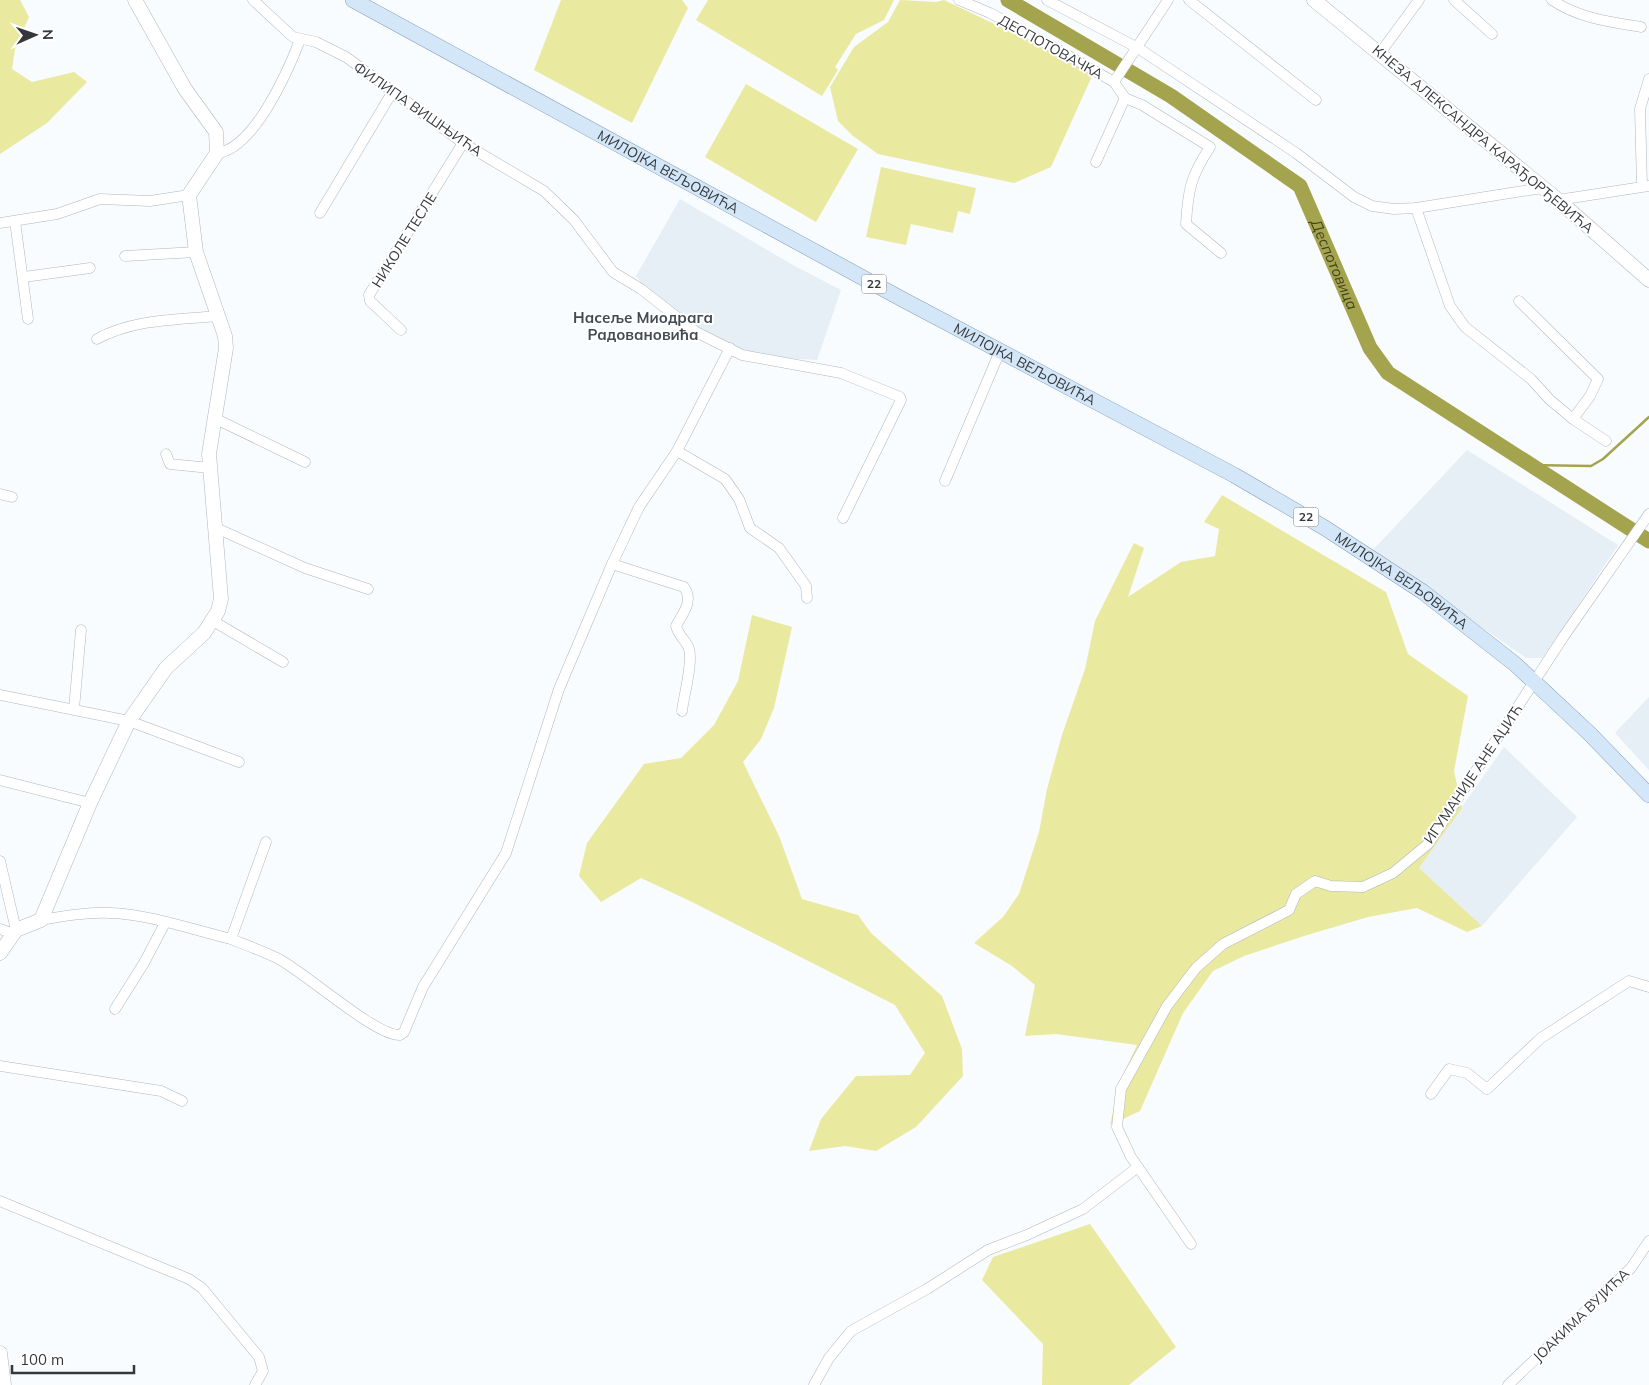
<svg xmlns="http://www.w3.org/2000/svg" width="1649" height="1385" viewBox="0 0 1649 1385" font-family="Mulish,sans-serif">
<style>
.built{fill:#e6eef6}
.green{fill:#e9e9a0}
.lines{fill:none;stroke-linecap:round;stroke-linejoin:round}
.stream{stroke:#a5a44e;stroke-width:2.5}
.river{stroke:#a5a44e;stroke-width:15}
.street-casing{stroke:#aeb7be;stroke-width:11}
.secondary-casing{stroke:#aeb7be;stroke-width:15}
.primary-casing{stroke:#889fb4;stroke-width:16}
.street{stroke:#fff;stroke-width:10}
.secondary{stroke:#fff;stroke-width:14}
.primary{stroke:#d3e7f9;stroke-width:15}
.labels{text-anchor:middle;stroke-width:4;stroke-linejoin:round;paint-order:stroke}
.shield{fill:#fff;stroke:#727476;stroke-width:1}
.shield-label{font-size:12px;font-weight:bold;fill:#35383b}
.street-label{font-size:14px;fill:#35383b;stroke:#fff}
.water-label{font-size:15px;font-style:italic;fill:#43421d;stroke:#fff}
.neighbourhood-label{font-size:15px;font-weight:bold;fill:#434a51;stroke:#fff}
</style>
<rect width="100%" height="100%" fill="#f8fcff"/>
<g class="built">
<path d="M680,199L793,265L841,290L817,360L747,356L657,303L636,276Z"/>
<path d="M1467,450L1618,545L1543,658H1526L1372,551Z"/>
<path d="M1649,697V770L1615,733Z"/>
<path d="M1504,747L1577,817L1482,926L1419,868Z"/>
</g>
<g class="green">
<path d="M0,0H20L29,17L15,49L12,69L32,82L74,72L87,82L47,123L0,154Z"/>
<path d="M561,0H682L688,8L632,123L534,70Z"/>
<path d="M708,0H894L884,20L856,34L835,67L838,70L822,96L696,20Z"/>
<path d="M900,0L936,2L944,0L1070,60L1092,76L1051,167L1014,183L878,154L853,136L838,121L830,87L854,47L888,22Z"/>
<path d="M746,84L858,149L816,222L705,157Z"/>
<path d="M881,167L976,188L970,214L958,211L953,233L911,224L906,245L866,237Z"/>
<path d="M1222,495L1386,592L1408,654L1468,696L1454,771L1462,808L1419,868L1482,926L1467,932L1417,908L1368,917L1304,936L1244,956L1213,971L1183,1013L1140,1111L1110,1125L1120,1081L1137,1045L1056,1034L1025,1036L1035,985L1012,966L974,943L1003,917L1019,894L1039,832L1047,789L1062,735L1085,669L1095,621L1134,543L1144,548L1128,597L1181,562L1215,556L1219,529L1204,522Z"/>
<path d="M752,615L792,627L774,708L761,739L743,762L779,836L802,899L858,915L871,933L942,996L962,1049L963,1076L916,1127L876,1151L845,1146L809,1151L821,1119L856,1076L910,1075L925,1053L895,1005L690,901L641,878L601,902L579,876L587,843L644,764L681,758L714,725L738,681Z"/>
<path d="M1090,1224L1176,1347L1129,1385H1042L1043,1344L982,1280L993,1257Z"/>
</g>
<g class="lines">
<path class="stream" d="M1530,465L1591,466L1603,459L1649,417"/>
<path class="river" id="s1" d="M1008,0L1171,96L1300,186L1370,348L1388,373L1649,541"/>
<defs>
<g id="street">
<path d="M253,0L293,37L316,42L346,57L463,143L544,191L574,220L613,272L641,289L696,332L742,355L841,373L900,397L901,400L843,518"/>
<path d="M959,0L990,13L1050,45L1114,82L1125,98L1142,105L1210,147C1191,176 1188,189 1186,224L1221,253"/>
<path d="M1047,0L1138,48L1296,153L1354,197L1372,206L1394,209L1416,208L1542,188"/>
<path d="M1189,0L1316,100"/>
<path d="M1454,0L1492,34"/>
<path d="M1552,0C1578,18 1610,22 1641,27"/>
<path d="M1380,53L1419,0"/>
<path d="M1114,82L1168,0"/>
<path d="M217,153C254,149 288,71 300,40"/>
<path d="M1096,162L1125,98"/>
<path d="M1642,186L1640,109L1649,79"/>
<path d="M1558,200L1649,186"/>
<path d="M1416,208L1450,306L1465,327L1531,379L1550,400L1573,419"/>
<path d="M320,213L393,91"/>
<path d="M15,221L28,319"/>
<path d="M0,223L57,214L100,199L150,201L189,195"/>
<path d="M125,256L196,252"/>
<path d="M24,277L90,268"/>
<path d="M1519,301L1598,379L1590,396L1573,419L1606,441"/>
<path d="M401,330L370,301L369,295L463,143"/>
<path d="M97,339C133,319 176,320 216,316"/>
<path d="M214,418L305,462"/>
<path d="M677,451L725,479L739,499L750,528L779,548L806,586L807,598"/>
<path d="M166,454L170,464L210,468"/>
<path d="M945,481L1000,351"/>
<path d="M0,494L12,497"/>
<path d="M214,527L305,568L368,589"/>
<path d="M612,564L684,587C694,601 683,613 676,626C679,637 687,641 689,649C693,664 684,694 682,711"/>
<path d="M213,621L283,662"/>
<path d="M0,695L129,721L239,762"/>
<path d="M74,709L81,630"/>
<path d="M0,780L90,803"/>
<path d="M0,861L16,930"/>
<path d="M41,920C64,916 87,912 110,913C148,914 194,930 231,939L266,842"/>
<path d="M0,929L11,933"/>
<path d="M231,939C246,945 262,951 277,958C305,972 375,1036 400,1035L404,1032L423,987L506,853L559,689L612,564L639,507L677,451L730,348"/>
<path d="M115,1009L144,963L165,923"/>
<path d="M0,1066L161,1091L182,1101"/>
<path d="M1431,1094L1449,1069L1467,1073L1487,1089L1541,1038L1629,981L1649,987"/>
<path d="M0,1201L189,1279L202,1288L259,1357L263,1371L255,1385"/>
<path d="M1191,1244L1131,1157L1117,1127L1121,1089L1167,1006L1196,968L1223,944L1289,910L1296,894L1315,881L1331,886L1363,887L1393,873L1428,844L1564,636L1649,514"/>
<path d="M814,1385L829,1358L851,1331L927,1289L988,1250L1027,1235L1083,1209L1138,1167"/>
<path d="M1508,1385L1631,1268L1649,1241"/>
</g>
<g id="secondary">
<path d="M1314,0L1558,200L1649,280"/>
<path d="M0,953L16,930L41,920L90,803L129,721L166,668L204,633L218,611L221,599L209,454L226,348L225,336L196,252L189,195L217,153L216,132L185,89L135,0"/>
<path d="M0,1353L4,1385"/>
</g>
<g id="primary">
<path id="s2" d="M353,0L900,298L1234,475L1325,528L1423,592L1515,664L1590,734L1649,795"/>
</g>
</defs>
<use href="#street" class="street-casing"/>
<use href="#secondary" class="secondary-casing"/>
<use href="#primary" class="primary-casing"/>
<use href="#street" class="street"/>
<use href="#secondary" class="secondary"/>
<use href="#primary" class="primary"/>
</g>
<g class="labels">
<g class="shield">
<rect x="861.5" y="274.5" width="25" height="19" rx="4"/>
<rect x="1293.5" y="507.5" width="25" height="19" rx="4"/>
</g>
<g class="shield-label">
<text x="874" y="288">22</text>
<text x="1306" y="521">22</text>
</g>
<g class="street-label">
<text transform="translate(1051 47) rotate(29)" y="5">ДЕСПОТОВАЧКА</text>
<text transform="translate(418 109) rotate(35)" y="5">ФИЛИПА ВИШЊИЋА</text>
<text transform="translate(1483 139) rotate(40)" y="5">КНЕЗА АЛЕКСАНДРА КАРАЂОРЂЕВИЋА</text>
<text dy="5" stroke="none"><textPath href="#s2" startOffset="359">МИЛОЈКА ВЕЉОВИЋА</textPath></text>
<text transform="translate(404 240) rotate(-58)" y="5">НИКОЛЕ ТЕСЛЕ</text>
<text dy="5" stroke="none"><textPath href="#s2" startOffset="764">МИЛОЈКА ВЕЉОВИЋА</textPath></text>
<text dy="5" stroke="none"><textPath href="#s2" startOffset="1199">МИЛОЈКА ВЕЉОВИЋА</textPath></text>
<text transform="translate(1473 774) rotate(-56)" y="5">ИГУМАНИЈЕ АНЕ АЏИЋ</text>
<text transform="translate(1581 1315) rotate(-44)" y="5">ЈОАКИМА ВУЈИЋА</text>
</g>
<g class="water-label">
<text dy="5" stroke="none"><textPath href="#s1" startOffset="432">Деспотовица</textPath></text>
</g>
<g class="neighbourhood-label">
<text x="643" y="323">Насеље Миодрага<tspan x="643" dy="17">Радовановића</tspan></text>
</g>
</g>
<g transform="translate(35 35) rotate(88)" stroke="#ffffff" stroke-width="4" paint-order="stroke">
<path d="M0-4L9 19L0 12L-9 19Z" fill="#35383b"/>
<text y="-8" font-size="14" font-weight="bold" text-anchor="middle" fill="#35383b">N</text>
</g>
<path d="M12 1365v8h122v-8" fill="none" stroke="#35383b" stroke-width="2.5"/>
<text x="20" y="1365" font-size="15" fill="#35383b" stroke="#ffffff" stroke-width="4" paint-order="stroke">100 m</text>
</svg>
